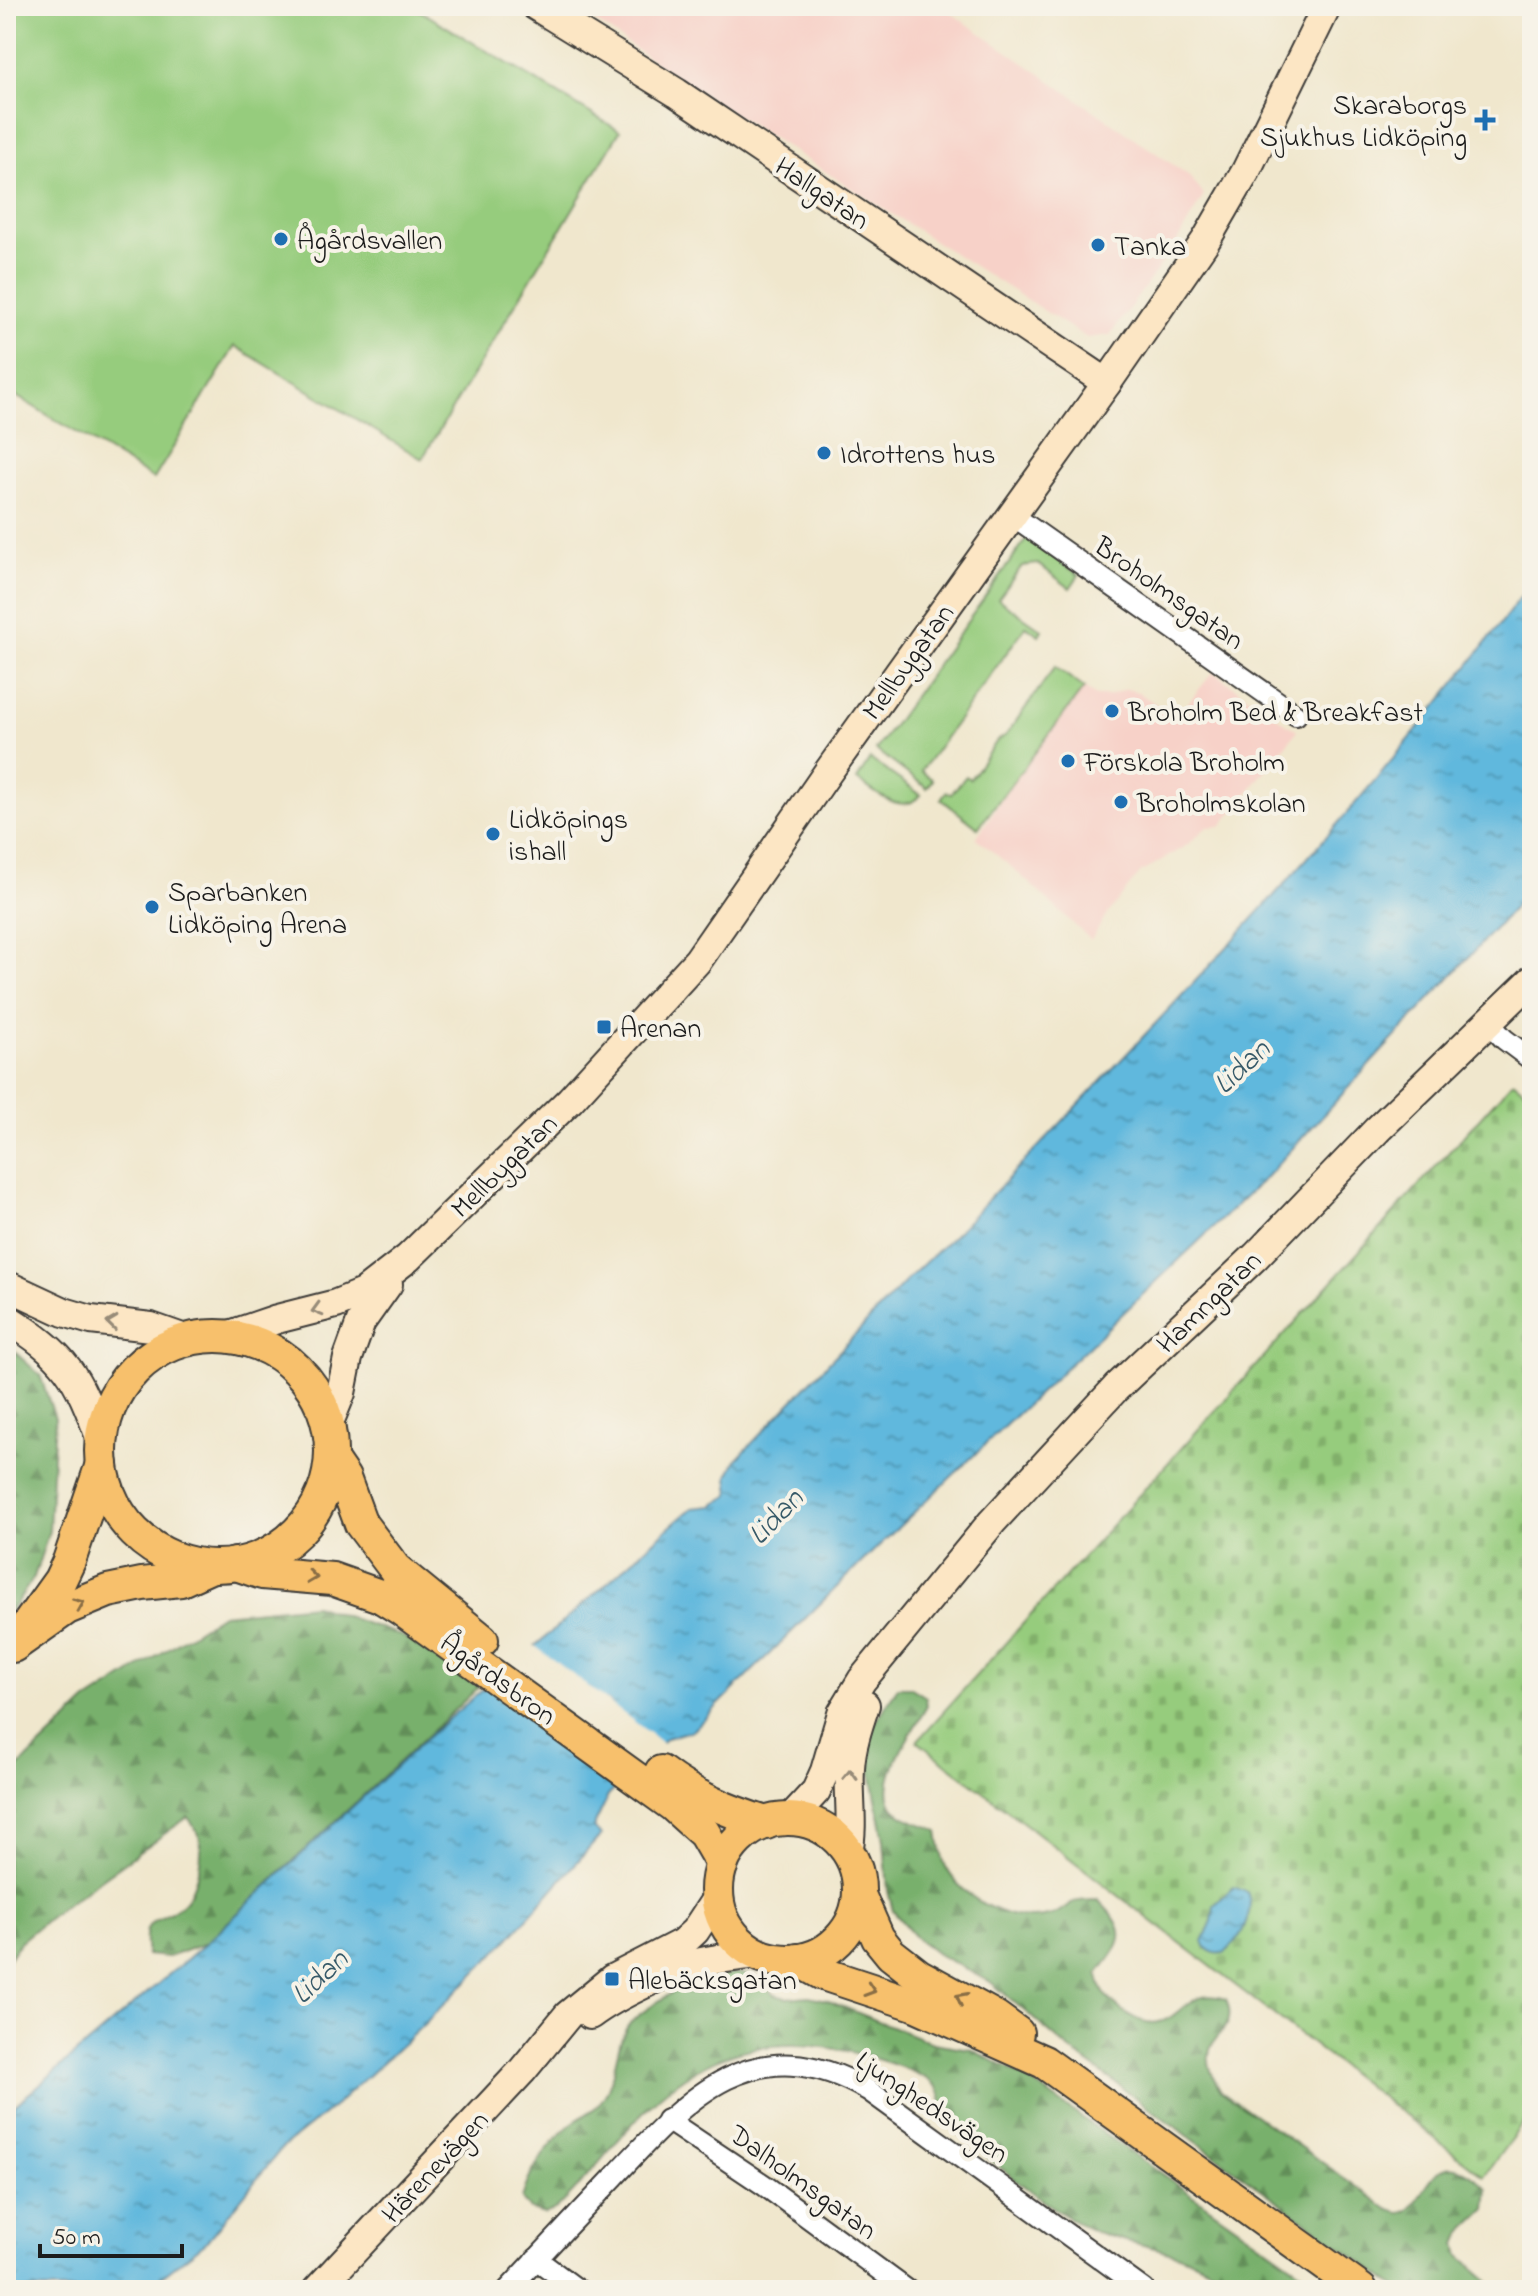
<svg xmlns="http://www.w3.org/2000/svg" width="1538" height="2296" viewBox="0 0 1538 2296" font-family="'Indie Flower',sans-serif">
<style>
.built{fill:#f7d1c8}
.grass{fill:#96cc7d;stroke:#59744c;stroke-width:2}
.forest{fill:url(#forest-firs);stroke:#4a6644;stroke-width:2}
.cemetery{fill:url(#cemetery-stones);stroke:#59744c;stroke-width:2}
.water{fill:url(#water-ripples);stroke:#3e6a7c;stroke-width:2}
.pier{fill:#f0e7cd}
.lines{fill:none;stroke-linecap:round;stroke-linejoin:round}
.street-casing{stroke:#3c3a37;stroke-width:24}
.secondary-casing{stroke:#3c3a37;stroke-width:32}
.primary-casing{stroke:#3c3a37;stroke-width:36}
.street{stroke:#fff;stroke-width:20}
.secondary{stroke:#fce6c4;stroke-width:28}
.primary{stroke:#f7c06c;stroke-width:32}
.oneway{stroke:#978b78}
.oneway2{stroke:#8a6e44}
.poi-dot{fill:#1f6fb2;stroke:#f7f3e8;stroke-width:3}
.labels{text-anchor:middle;stroke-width:8;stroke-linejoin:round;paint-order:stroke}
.poi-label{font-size:28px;fill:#1c1c1c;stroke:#f7f3e8;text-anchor:start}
.street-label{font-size:28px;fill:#1c1c1c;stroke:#f7f3e8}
.water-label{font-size:30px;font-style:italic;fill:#375a69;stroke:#f7f3e8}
</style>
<defs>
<pattern id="forest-firs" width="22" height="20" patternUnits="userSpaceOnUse" patternTransform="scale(2)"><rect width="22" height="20" fill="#78b06c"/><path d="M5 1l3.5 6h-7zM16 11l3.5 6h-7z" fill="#628e58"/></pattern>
<pattern id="cemetery-stones" width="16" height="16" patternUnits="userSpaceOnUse" patternTransform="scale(2)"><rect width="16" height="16" fill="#96cc7d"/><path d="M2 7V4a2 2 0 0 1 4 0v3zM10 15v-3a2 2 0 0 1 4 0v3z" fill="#81af6b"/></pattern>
<pattern id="water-ripples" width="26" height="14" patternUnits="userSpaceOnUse" patternTransform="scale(2)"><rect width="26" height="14" fill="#60b8dd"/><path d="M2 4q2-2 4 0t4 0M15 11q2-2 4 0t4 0" fill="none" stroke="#4e95b2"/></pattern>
</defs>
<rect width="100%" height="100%" fill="#f7f3e8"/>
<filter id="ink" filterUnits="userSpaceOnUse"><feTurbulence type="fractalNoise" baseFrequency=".0125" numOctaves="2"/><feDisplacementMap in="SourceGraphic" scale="16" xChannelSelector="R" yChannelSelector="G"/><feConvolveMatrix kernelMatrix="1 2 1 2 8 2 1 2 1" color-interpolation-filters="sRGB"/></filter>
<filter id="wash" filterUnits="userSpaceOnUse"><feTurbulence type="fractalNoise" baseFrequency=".006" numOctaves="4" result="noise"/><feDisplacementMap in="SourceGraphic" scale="32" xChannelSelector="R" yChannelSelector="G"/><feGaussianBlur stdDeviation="1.8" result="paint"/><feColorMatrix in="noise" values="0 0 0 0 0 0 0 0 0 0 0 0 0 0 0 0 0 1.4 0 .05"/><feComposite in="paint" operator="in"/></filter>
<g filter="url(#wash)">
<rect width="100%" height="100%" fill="#f0e7cd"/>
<g class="built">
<path d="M573,6H941L1188,175L1204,195L1175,245L1110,335L1087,338L680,79Z"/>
<path d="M1213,672L1297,731L1221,826L1207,827L1187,845L1140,873L1106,916L1091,940L1015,870L976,838L1017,777L1084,688L1096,696H1108L1126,689L1138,692L1176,718Z"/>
</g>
<g class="grass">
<path d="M6,6H412L620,131L422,459L235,346L154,479L6,390Z"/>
<path d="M1027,538L1079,575L1070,588L1038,564L1022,566L998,599L1042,630L1039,635L1026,626L921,771L933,780L927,788L876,750Z"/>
<path d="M1055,667L1084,688L978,828L941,799L946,792L951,794L966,776L970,779L997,741L1006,735Z"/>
<path d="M870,759L921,795C901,817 876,792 857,780Z"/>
</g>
<g class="forest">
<path d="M6,1344L40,1375L55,1418L49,1531L34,1577L6,1618Z"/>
<path d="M314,1605L402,1636L479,1687L206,1943L169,1957L147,1955C141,1914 156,1925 181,1905C195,1894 204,1856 200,1839C198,1832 192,1823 188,1817L57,1911L21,1941L6,1962V1779L86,1702L222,1614Z"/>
<path d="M898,1687H910L926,1697L927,1706C913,1733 864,1793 903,1816C913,1823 927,1824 938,1831C940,1842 941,1857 946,1867C963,1901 1016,1927 1052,1915C1060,1913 1066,1905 1074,1902C1081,1900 1091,1900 1098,1900C1132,1933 1123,1941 1098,1974C1100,1991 1107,1999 1120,2009C1179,2051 1174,1982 1226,1999C1244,2040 1184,2032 1221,2091L1388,2209C1389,2210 1399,2213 1400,2213C1428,2211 1428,2130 1488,2189L1486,2209L1462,2232L1457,2244L1460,2256L1499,2290H1400L1070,2050L992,1983L937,1954L915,1937L893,1911L888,1891L884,1840L872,1778L869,1747L872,1728Z"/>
<path d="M739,1973L754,1975L775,1995L786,1998L809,1996L826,2000L933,2043L970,2049L1021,2075L1327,2290C1311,2290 1252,2293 1242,2290C1237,2288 1232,2282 1227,2279C1214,2270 1200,2263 1184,2257C1148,2243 1110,2242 1076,2222C1041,2201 1009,2175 979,2150C968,2141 954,2132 947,2121C937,2105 949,2094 928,2080C915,2071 898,2066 883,2061C820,2040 755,2036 696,2070C637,2103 604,2166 555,2210L544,2214L530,2210L522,2199C528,2173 548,2145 568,2127C577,2118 590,2114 598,2105C617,2084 613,2052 626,2029C633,2015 681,1986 696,1981C710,1975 725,1974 739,1973Z"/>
</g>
<path class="cemetery" d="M1513,1081L1532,1096V2111L1484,2176L917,1741Z"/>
<g class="water">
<path d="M1532,581V887L1500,923L1266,1177L863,1561L693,1730L666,1738L608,1796L593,1828L601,1835L505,1943L419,2029L338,2103L281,2149L206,2242L144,2290H6V2113L206,1943L434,1731L569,1617L672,1525L692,1508L712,1506L730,1495L728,1476L736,1460L910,1277L960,1229C1158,1020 1363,815 1532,581Z"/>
<path d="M1234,1887L1247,1892C1256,1911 1241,1939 1226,1952C1216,1956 1205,1951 1203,1941L1212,1921L1214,1905Z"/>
</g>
<path class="pier" d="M531,1643L665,1745L624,1786L485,1681Z"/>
</g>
<g filter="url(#ink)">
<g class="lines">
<defs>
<g id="street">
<path d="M1012,515L1296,715"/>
<path d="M1488,1022L1504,1039L1532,1060"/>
<path d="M667,2120L764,2185L907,2290"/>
<path d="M536,2259L578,2290"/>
<path d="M508,2290C543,2252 578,2215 613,2178C687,2098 754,2024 868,2090L1144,2290"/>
</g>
<g id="secondary">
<path d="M536,6L677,93L1107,383"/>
<path d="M6,1285L64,1312L91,1320L151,1327L188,1340"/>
<path d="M6,1318C67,1356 77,1374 101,1440"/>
<path d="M224,1337L277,1319L336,1304L363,1293L408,1258L570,1100L698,960L828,772L1107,383L1206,240L1246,171L1327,6"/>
<path d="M328,1425L341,1393L348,1358L361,1322L388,1284"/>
<path d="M790,1819L816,1791L825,1771L842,1713L862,1680L992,1522L1116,1388L1256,1256L1377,1130L1532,980"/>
<path d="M848,1852C854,1824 848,1797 850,1768C851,1747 858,1726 865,1705"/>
<path d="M590,2015C615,1996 671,1969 702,1962C720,1958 739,1956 758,1954"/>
<path d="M317,2290L522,2071L568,2015L612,1979L682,1943L695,1931L718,1896"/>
</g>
<g id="primary">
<circle cx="216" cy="1451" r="115"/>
<path d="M331,1459L344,1478L361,1524L395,1569L482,1640"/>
<path d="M236,1564L262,1573L332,1579L380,1596L401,1609L674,1806L704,1833L722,1864"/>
<path d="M27,1626L60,1580L69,1561L102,1464"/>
<path d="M13,1646L67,1608L108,1591L142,1584L181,1580L212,1566"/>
<path d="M661,1772C694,1797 727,1811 766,1823"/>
<circle cx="788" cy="1890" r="71"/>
<path d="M859,1895L878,1938L891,1954L918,1975L995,2017L1017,2033"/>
<path d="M798,1960L823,1974L914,2004L1044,2062L1361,2290"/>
</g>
</defs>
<use href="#street" class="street-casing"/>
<use href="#secondary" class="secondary-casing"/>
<use href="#primary" class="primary-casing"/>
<use href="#street" class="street"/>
<use href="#secondary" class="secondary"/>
<use href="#primary" class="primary"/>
</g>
<defs><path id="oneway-chevron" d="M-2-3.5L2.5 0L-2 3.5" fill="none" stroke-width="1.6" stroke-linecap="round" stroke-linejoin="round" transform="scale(2)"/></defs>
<g class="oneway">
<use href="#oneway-chevron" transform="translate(317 1310) rotate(164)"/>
<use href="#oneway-chevron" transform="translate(112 1323) rotate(-173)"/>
<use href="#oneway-chevron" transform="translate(850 1775) rotate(-88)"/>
</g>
<g class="oneway2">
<use href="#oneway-chevron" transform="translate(312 1577) rotate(7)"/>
<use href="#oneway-chevron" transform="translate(79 1604) rotate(-23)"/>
<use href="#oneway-chevron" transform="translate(870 1990) rotate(18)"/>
<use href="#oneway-chevron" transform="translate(961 1998) rotate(-152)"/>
</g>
</g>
<g class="poi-dot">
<path d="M1481 108h8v8h8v8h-8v8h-8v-8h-8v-8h8z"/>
<circle cx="281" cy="239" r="8"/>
<circle cx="1098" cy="245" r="8"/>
<circle cx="824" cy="453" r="8"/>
<circle cx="1112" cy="711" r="8"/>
<circle cx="1068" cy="761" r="8"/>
<circle cx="1121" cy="802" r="8"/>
<circle cx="493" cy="834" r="8"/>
<circle cx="152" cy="907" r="8"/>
<rect x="596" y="1019" width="16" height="16" rx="4"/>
<rect x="604" y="1971" width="16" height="16" rx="4"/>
</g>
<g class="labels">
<g class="poi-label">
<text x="1467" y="114" text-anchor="end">Skaraborgs<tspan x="1467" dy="32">Sjukhus Lidköping</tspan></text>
<text x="297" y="249">Ågårdsvallen</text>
<text x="1114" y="255">Tanka</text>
<text x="840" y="463">Idrottens hus</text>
<text x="1128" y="721">Broholm Bed &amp; Breakfast</text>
<text x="1084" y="771">Förskola Broholm</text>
<text x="1137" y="812">Broholmskolan</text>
<text x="509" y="828">Lidköpings<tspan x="509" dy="32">ishall</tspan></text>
<text x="168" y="901">Sparbanken<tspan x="168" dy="32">Lidköping Arena</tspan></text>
<text x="620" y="1037">Arenan</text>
<text x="628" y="1989">Alebäcksgatan</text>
</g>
<g class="street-label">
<text transform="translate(823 192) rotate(34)" y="10">Hallgatan</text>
<text transform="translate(1170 592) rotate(35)" y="10">Broholmsgatan</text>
<text transform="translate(907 661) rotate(-54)" y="10">Mellbygatan</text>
<text transform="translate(503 1165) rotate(-44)" y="10">Mellbygatan</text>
<text transform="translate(1208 1301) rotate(-44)" y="10">Hamngatan</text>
<text transform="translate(499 1678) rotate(36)" y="10">Ågårdsbron</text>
<text transform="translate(933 2106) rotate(34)" y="10">Ljunghedsvägen</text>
<text transform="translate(434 2166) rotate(-47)" y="10">Härenevägen</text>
<text transform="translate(804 2181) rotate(36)" y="10">Dalholmsgatan</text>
</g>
<g class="water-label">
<text transform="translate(1241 1066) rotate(-43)" y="10">Lidan</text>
<text transform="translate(775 1516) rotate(-46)" y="10">Lidan</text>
<text transform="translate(319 1976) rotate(-43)" y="10">Lidan</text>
</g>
</g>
<rect width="1538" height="2296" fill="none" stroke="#f7f3e8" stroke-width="32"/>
<path d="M40 2244v12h142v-12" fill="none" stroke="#1c1c1c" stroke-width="4"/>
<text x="52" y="2244" font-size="24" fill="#1c1c1c" stroke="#f7f3e8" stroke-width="6" paint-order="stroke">50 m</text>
</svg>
